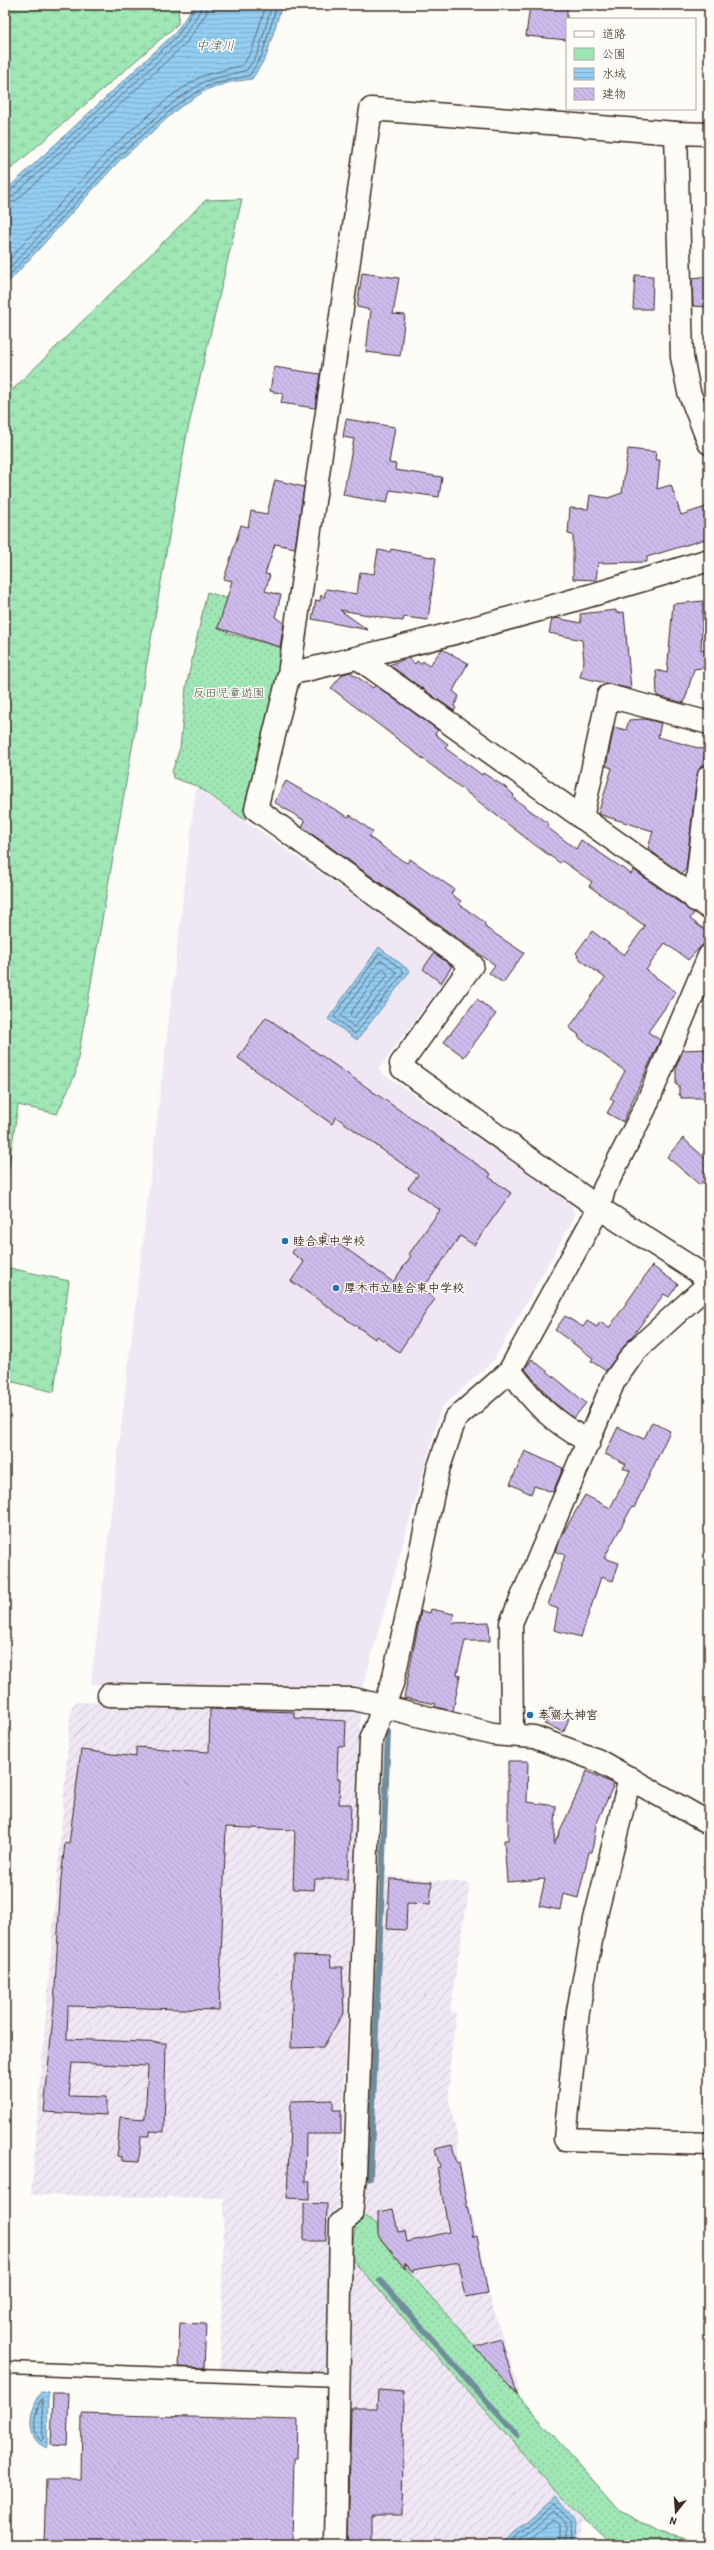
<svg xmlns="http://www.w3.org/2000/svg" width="714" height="2550" viewBox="0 0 714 2550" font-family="'Patrick Hand','Klee One',sans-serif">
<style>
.built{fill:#efe8f4}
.industrial{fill:url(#industrial-furrows)}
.green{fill:url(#green-dots);stroke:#6d886a}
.wetland{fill:url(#wetland-marsh);stroke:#6d886a}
.water{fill:url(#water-rules);stroke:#6f8c9d}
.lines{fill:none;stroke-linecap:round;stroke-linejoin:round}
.shore{stroke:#5e6b73;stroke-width:1}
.stream{stroke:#6f8c9d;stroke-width:6}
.building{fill:url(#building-back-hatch);stroke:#3b2a1e}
.lane-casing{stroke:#3b2a1e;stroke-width:15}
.street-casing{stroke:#3b2a1e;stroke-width:25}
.lane{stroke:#fdfcf7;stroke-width:12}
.street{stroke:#fdfcf7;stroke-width:22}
.poi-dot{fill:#1f6fb2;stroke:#fdfcf7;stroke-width:1.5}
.labels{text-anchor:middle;stroke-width:3;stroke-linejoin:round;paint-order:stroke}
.park-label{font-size:12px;fill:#545944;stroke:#fdfcf7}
.poi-label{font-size:12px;font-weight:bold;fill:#3b2a1e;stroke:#fdfcf7;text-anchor:start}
.water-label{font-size:13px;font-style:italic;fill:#555b5e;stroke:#fdfcf7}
</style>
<defs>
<pattern id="industrial-furrows" width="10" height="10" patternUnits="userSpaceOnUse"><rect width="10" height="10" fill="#efe8f4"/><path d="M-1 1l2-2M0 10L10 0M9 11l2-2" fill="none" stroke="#cec7d1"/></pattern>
<pattern id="green-dots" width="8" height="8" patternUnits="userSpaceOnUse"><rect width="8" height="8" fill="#9fe7b5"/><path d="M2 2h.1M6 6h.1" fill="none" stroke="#8ac69b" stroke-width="1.8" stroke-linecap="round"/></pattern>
<pattern id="wetland-marsh" width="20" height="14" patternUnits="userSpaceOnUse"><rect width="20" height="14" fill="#9fe7b5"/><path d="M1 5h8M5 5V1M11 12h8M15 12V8" fill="none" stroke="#8ac69b"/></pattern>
<pattern id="water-rules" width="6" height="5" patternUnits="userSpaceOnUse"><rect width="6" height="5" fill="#92cdf2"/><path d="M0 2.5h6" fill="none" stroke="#7fb0cf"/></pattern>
<pattern id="building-back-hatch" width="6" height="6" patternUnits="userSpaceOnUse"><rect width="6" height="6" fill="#cdbbec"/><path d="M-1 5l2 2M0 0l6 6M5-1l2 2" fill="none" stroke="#b1a1ca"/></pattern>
</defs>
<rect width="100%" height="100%" fill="#fdfcf7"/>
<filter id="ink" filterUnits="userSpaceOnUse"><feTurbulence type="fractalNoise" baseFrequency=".025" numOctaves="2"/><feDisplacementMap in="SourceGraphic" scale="8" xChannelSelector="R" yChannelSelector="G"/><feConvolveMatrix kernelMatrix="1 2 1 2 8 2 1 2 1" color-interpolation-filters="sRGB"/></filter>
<g filter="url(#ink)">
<path class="built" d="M196,787L450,963L452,970L378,1070L571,1203L575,1216L494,1360L441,1408L362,1690L91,1684Z"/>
<g class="industrial">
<path d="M76,1702L356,1710L361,1713L331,2366L323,2374L220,2370L224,2198L31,2195L71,1707Z"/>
<path d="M385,1876L470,1883L450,2011L456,2013L450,2064L449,2100L458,2140V2156L487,2288L519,2389V2425L603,2516L581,2522L580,2545H344L351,2248L365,2201Z"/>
</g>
<g class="green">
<path d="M207,592L235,601L227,633L283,648L255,788L245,820L197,786L173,778L172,772L180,748L186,687Z"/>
<path d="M358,2212L377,2224L379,2238L620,2511L658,2532L709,2545H614L552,2487L350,2257Z"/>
</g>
<g class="wetland">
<path d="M5,5H179L178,24L5,174Z"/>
<path d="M242,199L187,433L75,1075L57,1114L18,1105L5,1192V397L206,200Z"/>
<path d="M5,1267L69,1281L54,1392L5,1380Z"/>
</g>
<g class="water">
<path d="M194,5H282L266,57L252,79L231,82L208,89L180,107L119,161L5,286V191L176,32Z"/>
<path d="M379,947L410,971L357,1040L328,1019Z"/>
<path d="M41,2392L48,2393L47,2448C24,2440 29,2409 41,2392Z"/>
<path d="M557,2496L575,2519L574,2545H500Z"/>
</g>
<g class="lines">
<g class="shore">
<path d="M5,193L9,192L32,172L178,35L197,5"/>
<path d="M5,199L13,196L182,39L200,11L202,5"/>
<path d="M5,205L17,200L186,43L206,14L208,5"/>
<path d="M5,264L109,150L171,96L202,76L243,65L252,50L266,5"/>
<path d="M5,273L113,155L175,101L205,81L247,70L258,53L272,5"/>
<path d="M5,280L117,158L178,104L207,86L250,75L262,55L277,5"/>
<path d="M379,954H382L404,972L355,1034L334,1017Z"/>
<path d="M380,961H383L397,973L354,1027L341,1016Z"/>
<path d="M384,969L388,975L353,1019L350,1014L381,970Z"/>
<path d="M42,2400L43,2439L41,2441C30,2432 36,2412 40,2401Z"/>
<path d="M506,2545L556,2503L570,2521L571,2545"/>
<path d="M514,2545L555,2510L565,2523V2545"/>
<path d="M523,2545L554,2519L559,2525V2545"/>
</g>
<g class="stream">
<path d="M370,2178L388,1732"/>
<path d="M380,2281L517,2435"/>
</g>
</g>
<g class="building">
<path d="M530,5H567V40L526,36Z"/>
<path d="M362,273L399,278L393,314L405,315L400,356L366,352L371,310L357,307Z"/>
<path d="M635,275L653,276L652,309H633Z"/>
<path d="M709,276V307L693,306L692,278Z"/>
<path d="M274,367L320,374L315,408L281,403L283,394L270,391Z"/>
<path d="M346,419L395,427L389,463L396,464L395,470L442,477L439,497L390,490L387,503L343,495L354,439L343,437Z"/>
<path d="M628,449L656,452L655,460H660L657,489L671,485L681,515L709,506V538L647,557V562L598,563L596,580L573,579V535L568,534L570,508L588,509L590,495L608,498L622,493Z"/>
<path d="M275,480L304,487L295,548L275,544L265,574L270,575L265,591L281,595L275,617L284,623L280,647L218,628L232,581L224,579L241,525L248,527L251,511L267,514Z"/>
<path d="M391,549L436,558L428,620L404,617L403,621L340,610L368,630L312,619L316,600L320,601L321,595L324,598L326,589L357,594L360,572L374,574L378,550L390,552Z"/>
<path d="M703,601L701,650L709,651V667L694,669L684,703L657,696L656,670L667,673L673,604Z"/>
<path d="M616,610V613L624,612L631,689L580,677L584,661L582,640L549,633L552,619L556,618L581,623L580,614Z"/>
<path d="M442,649L468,663L453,691L459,696L454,706L456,708L454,711L389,665L408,658L415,664L417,661L421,664L423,661L429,666Z"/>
<path d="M350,672L373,688L375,685L438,730L435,734L448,744L445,748L482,775L483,773L505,787L514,795L513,798L549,824L547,827L576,849L581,840L631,874L634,870L694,913L690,919L709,933V938L688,960L665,943L646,970L676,992L648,1032L660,1040L623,1122L607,1113L614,1101L610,1099L625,1071L578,1037L579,1035L569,1028L605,978L577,957L578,955L576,953L592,931L624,955L645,926L589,886L592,882L562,861L560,863L535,845L331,688L343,674Z"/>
<path d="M645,719L661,723L658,737L706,750L702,766L697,775L686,869L682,874L648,849L653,831L598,814L612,768L606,766L614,727L626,730L629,720Z"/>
<path d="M286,781L348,817L350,815L373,832L369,837L403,861L407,863L410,859L454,889L451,894L461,901L459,904L484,922L486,928L524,953L503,983L489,973L495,965L302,827L305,821L274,802Z"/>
<path d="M434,953L452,966L441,983L423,969Z"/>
<path d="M477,999L496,1014L464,1057L444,1042Z"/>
<path d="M266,1017L491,1174L489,1177L511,1193L474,1245L460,1236L422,1290L435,1299L399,1352L377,1336L375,1339L291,1281L304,1262L292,1253L301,1238L314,1247L324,1233L393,1282L411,1256L409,1254L440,1210L408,1188L418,1175L336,1117L332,1124L238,1058Z"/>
<path d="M709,1049V1098H681V1095H679V1085H676V1067L683,1050Z"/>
<path d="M683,1138L709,1162V1174L700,1185L667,1157Z"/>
<path d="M652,1266L678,1284L669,1297L664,1294L606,1371L591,1361L593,1358L555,1330L565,1316L583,1327L587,1321L597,1327L600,1322L609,1328Z"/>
<path d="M532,1359L586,1403L574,1418L553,1402L525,1369Z"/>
<path d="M652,1422L670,1431L634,1508L632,1507L604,1558L619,1563L613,1581L601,1577L581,1637L554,1630L558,1609L548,1605L565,1555L555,1551L562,1535L585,1495L610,1508L630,1471L623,1468L626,1464L605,1454L618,1427L644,1439Z"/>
<path d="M525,1451L563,1468L553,1492L534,1486L531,1494L510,1484Z"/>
<path d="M431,1609L454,1614L452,1623L489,1622L490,1641H465L457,1674L460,1675L453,1711L435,1707L436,1704L404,1698L421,1611L430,1613Z"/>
<path d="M550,1708L570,1715L564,1732L544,1724Z"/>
<path d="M210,1709L294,1712V1718L346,1721L345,1746H338L337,1779H340L339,1804H351L348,1879H315L314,1890L293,1889L295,1830L226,1827L219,2010L68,2006L67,2039L166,2043L164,2132L150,2131V2136H141L139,2162L122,2161V2157L117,2156L120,2117L145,2119L148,2066L72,2063L69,2096L106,2097V2115L44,2112L54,2005L61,1878L65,1843L69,1844L81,1750L136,1757V1747L209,1752Z"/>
<path d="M508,1761H528L527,1802L556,1806L554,1845L587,1771L614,1784L596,1825L592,1852H589L578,1898L563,1894L560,1910L539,1906L545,1879L507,1882L504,1840H508Z"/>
<path d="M390,1879L432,1882L430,1904L407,1903L406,1930L387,1929Z"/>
<path d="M293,1955L330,1956L331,1967H342L344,2012L323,2047L291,2048Z"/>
<path d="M333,2100V2110H341V2134H306L305,2182H310L309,2199L287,2198L291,2101Z"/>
<path d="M452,2145L457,2163H459L473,2237L477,2236L488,2293L466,2297L459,2262L413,2270V2273L404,2263L405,2269L378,2235V2212L393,2209L398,2232L405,2231L407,2242L449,2232L437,2168L440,2167L435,2149Z"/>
<path d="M304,2203L327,2204L326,2241H304Z"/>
<path d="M180,2323L206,2324L204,2368L178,2367Z"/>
<path d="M501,2339L517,2395L475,2347Z"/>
<path d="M378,2390L404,2392L402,2515H372V2545H348L351,2408H377Z"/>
<path d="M53,2393H69L67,2445L51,2444Z"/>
<path d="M82,2414L298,2420L297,2458H294L292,2545H44L46,2480H81Z"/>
</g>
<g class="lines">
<defs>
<path id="lane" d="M7,2368L339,2380"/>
<g id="street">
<path d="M676,133L682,357L689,392L709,443"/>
<path d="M709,134L676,133L371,109L289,674L256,809L472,965L401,1064L402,1068L599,1208L709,1279"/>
<path d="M358,658L709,908"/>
<path d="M289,674C431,641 570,603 709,560"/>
<path d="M582,818L608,696L709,723"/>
<path d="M695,900L709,776"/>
<path d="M510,1370C537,1406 549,1419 589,1442"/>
<path d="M109,1695L354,1699L493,1734L534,1737L597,1760L709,1823"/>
<path d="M512,1734L511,1623L614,1381L636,1350L700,1292L709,1281"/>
<path d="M630,1778L595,1919L578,2011L565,2139L709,2144"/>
<path d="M336,2545L341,2223L351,2215L355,2175L371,1740L393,1681L438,1470L455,1419L509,1372L599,1208L604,1189L645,1108L709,956"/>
</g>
</defs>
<use href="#lane" class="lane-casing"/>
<use href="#street" class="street-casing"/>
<use href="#lane" class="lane"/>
<use href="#street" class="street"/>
</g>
</g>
<g class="poi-dot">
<circle cx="285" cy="1241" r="4"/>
<circle cx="336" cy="1288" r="4"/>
<circle cx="530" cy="1715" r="4"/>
</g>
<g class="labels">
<g class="park-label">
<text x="229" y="697">反田児童遊園</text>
</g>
<g class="poi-label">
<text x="293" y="1245">睦合東中学校</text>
<text x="344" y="1292">厚木市立睦合東中学校</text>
<text x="538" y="1719">奉齋大神宮</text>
</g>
<g class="water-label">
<text x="215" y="50">中津川</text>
</g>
</g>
<rect width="714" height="2550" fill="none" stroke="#fdfcf7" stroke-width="20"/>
<rect x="10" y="10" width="694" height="2530" fill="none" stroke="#3b2a1e" stroke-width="1.5" filter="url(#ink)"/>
<rect x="566" y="18" width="130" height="92" fill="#fdfcf7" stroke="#afa8a0"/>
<rect x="574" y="31" width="20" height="6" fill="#fdfcf7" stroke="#afa8a0"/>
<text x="602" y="38" font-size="12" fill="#3b2a1e">道路</text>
<rect x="574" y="48" width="20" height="12" fill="#9fe7b5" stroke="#afa8a0"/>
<text x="602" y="58" font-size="12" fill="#3b2a1e">公園</text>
<rect x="574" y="68" width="20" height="12" fill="url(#water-rules)" stroke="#afa8a0"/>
<text x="602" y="78" font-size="12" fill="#3b2a1e">水域</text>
<rect x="574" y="88" width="20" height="12" fill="url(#building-back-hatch)" stroke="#afa8a0"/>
<text x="602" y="98" font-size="12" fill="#3b2a1e">建物</text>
<g transform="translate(676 2512) rotate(197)" stroke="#fdfcf7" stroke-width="3" paint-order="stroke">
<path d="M0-3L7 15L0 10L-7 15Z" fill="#3b2a1e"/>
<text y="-6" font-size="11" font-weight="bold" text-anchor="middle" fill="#3b2a1e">N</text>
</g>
</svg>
